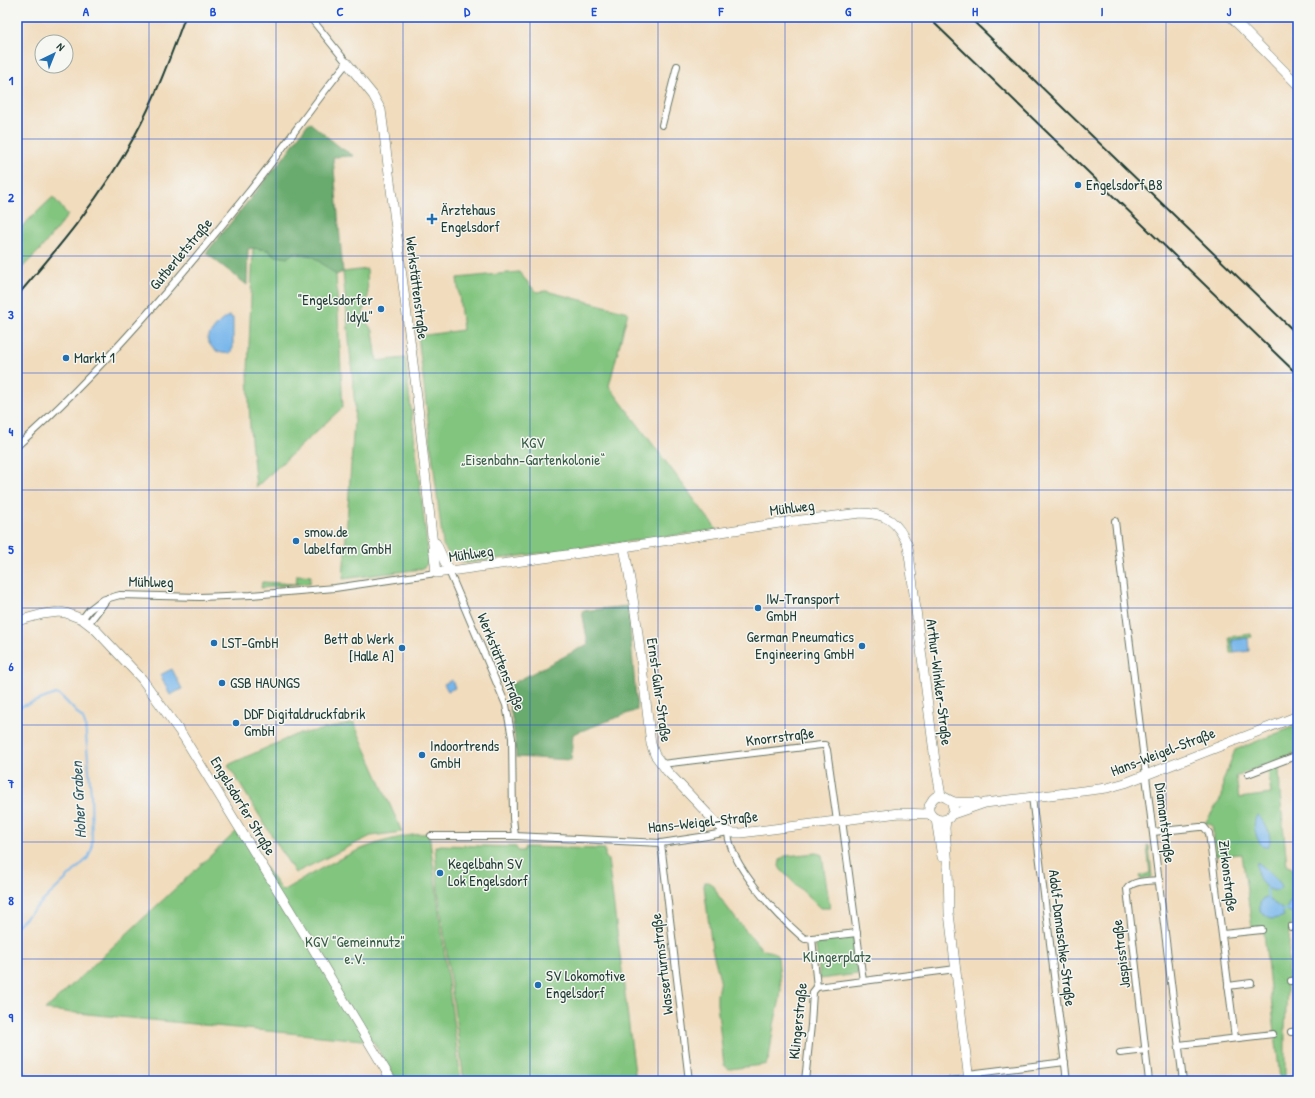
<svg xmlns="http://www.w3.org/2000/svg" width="1315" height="1098" viewBox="0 0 1315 1098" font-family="'Patrick Hand',sans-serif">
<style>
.green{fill:#82c57f;stroke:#50815a}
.forest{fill:#69aa6e;stroke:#447451}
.water{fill:#77b6eb;stroke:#4b7a90}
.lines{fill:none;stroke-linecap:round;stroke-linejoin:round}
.stream{stroke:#77b6eb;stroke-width:2}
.street-casing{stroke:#687564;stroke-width:8}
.secondary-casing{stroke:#687564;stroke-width:10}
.street{stroke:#fff;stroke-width:6}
.secondary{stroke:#fff;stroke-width:9}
.rail{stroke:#1f3d34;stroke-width:2}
.grid{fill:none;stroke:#1d4ed8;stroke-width:1;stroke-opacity:0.55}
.poi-dot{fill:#1f6fb2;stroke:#f6f6f2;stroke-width:1.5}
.labels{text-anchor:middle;stroke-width:3;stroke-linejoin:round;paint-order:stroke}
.poi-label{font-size:15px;fill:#1f3d34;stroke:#f6f6f2;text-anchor:start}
.street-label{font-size:15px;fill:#1f3d34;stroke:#f6f6f2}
.park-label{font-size:15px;fill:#385f47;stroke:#f6f6f2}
.water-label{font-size:16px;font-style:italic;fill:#355b62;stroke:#f6f6f2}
.neatline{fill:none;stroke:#1d4ed8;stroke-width:1.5}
.grid-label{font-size:13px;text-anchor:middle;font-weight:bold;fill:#1d4ed8}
</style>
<rect width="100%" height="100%" fill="#f6f6f2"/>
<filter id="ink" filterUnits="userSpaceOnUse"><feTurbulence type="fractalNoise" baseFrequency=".025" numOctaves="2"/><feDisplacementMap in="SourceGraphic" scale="8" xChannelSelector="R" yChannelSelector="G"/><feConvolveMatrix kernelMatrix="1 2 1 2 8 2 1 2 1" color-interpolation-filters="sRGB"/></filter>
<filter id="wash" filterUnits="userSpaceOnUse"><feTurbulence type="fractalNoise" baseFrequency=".012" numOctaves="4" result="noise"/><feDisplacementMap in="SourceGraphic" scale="16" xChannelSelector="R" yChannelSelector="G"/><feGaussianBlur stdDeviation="0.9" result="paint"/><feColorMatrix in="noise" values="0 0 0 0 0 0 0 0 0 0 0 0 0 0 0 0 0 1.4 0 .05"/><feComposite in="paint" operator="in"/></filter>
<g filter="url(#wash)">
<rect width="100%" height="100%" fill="#f1dcbd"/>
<g class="green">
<path d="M53,197L68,215L39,251L17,273V231Z"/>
<path d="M253,248L313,256L336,275L343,407L256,487L250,430L248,371Z"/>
<path d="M367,269L368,297L365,302L363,314L364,319L373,331L377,361L405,358L429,562L422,569L343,579L355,407L343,272Z"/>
<path d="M519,272L536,292L546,291L628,312L609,386L717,530L466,563L451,557L443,545L418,336L463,330L457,278Z"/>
<path d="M297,575L311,576L310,583L261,588L262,582L296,584Z"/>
<path d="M1251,634L1252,637L1232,640L1234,653H1231L1229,637Z"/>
<path d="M354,723L402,832L371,836L295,873L228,765L295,735Z"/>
<path d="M1298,725V752L1236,776L1239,798L1271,794L1268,769L1279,764L1280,793L1287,865L1298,872V923L1290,924L1285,1030V1077L1280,1079L1264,933L1261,927L1252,928L1242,854L1216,856L1212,825L1205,823L1222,797L1223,781L1235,750Z"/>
<path d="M238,830L282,891C332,862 370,838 429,833L461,1081H396L373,1041L45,1010Z"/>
<path d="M440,845L516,847L518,851H523L525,847L605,849V856L608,860L636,1081H464L438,890L435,846H440Z"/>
<path d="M1147,845L1149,846L1152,877L1141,880L1140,876L1150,873Z"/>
<path d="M817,853L822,855L830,908H820L781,870L779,866L780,860L785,856Z"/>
<path d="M705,882H708L714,886L718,895L736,919L762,949L775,953L778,957L781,989L780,999L774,1025L769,1058L766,1064L762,1065L729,1069L724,1065L717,1004V995L720,979L712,949L704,886Z"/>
<path d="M853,935L858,974L820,979L815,940Z"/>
</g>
<g class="forest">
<path d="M309,122L341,148L354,156L333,157L343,272L336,275L313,256L294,252L287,258L272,255L269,250L253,248L248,249L247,285L206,253L284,157Z"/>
<path d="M628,606L637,710L573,734L571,760L516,757C515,732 512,712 504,688L588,644L582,611Z"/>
</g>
<g class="water">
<path d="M229,316L233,318V348L230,353C219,355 210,349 207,338C213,330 220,319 229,316Z"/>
<path d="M1248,638L1249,651L1234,653L1232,640Z"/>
<path d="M172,669L182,689L170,695L160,675Z"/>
<path d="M452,680L455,688L448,691L444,684Z"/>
<path d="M1257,815C1265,821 1274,838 1268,847H1263C1256,839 1251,825 1257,815Z"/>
<path d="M1257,862C1263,866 1279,880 1282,886L1278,891C1263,891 1255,876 1257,862Z"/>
<path d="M1298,897V913H1289L1287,907L1290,902Z"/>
<path d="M1266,898L1281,908L1284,916L1279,918L1271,919L1260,911V903L1262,900Z"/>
</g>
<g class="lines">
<g class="stream">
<path d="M17,708L56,694L61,696L83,719L85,724L91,794L92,848L88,858L17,926"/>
<path d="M1267,888L1268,899"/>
<path d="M1282,911L1288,909"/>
<path d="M17,1063L31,1081"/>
</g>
</g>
</g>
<g filter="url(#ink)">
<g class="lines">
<defs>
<g id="street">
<path d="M662,125L677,66"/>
<path d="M17,446C101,372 178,280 248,193C282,151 312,105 347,63L310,17"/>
<path d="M1115,521L1183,1081"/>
<path d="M449,571L506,705L512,738L513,818L515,836"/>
<path d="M82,619L89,610L102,600L120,595L200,597L251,595L335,588L436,573"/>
<path d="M88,624L108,598"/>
<path d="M662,764L821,745H825L827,750L837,821"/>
<path d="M1248,774L1298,755"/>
<path d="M1032,797L1067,1081"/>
<path d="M842,820L863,981"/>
<path d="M1153,832L1200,827H1204L1209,833L1235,1038"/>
<path d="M431,836H515L661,843L707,836L728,832C729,864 777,915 801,936L805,939L812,938L817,987L813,992L811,1025L805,1081"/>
<path d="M661,843L689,1081"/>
<path d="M1291,927L1298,926"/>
<path d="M1223,934L1262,930"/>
<path d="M812,938L857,933"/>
<path d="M1291,981L1298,980"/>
<path d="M1228,986L1251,983"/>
<path d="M817,987L956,969"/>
<path d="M1291,1032L1298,1031"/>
<path d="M1179,1045L1273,1034"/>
<path d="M1120,1053L1146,1050"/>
<path d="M968,1074L1065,1062"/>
<path d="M947,1081L969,1079"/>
<path d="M1149,1081L1127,889C1133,880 1149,881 1159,880"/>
<path d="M1289,1081L1298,1080"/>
</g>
<g id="secondary">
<path d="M1231,17L1298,85"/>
<path d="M347,63L373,95L381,110L415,379L436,573L624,547L793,521L861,513C887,513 898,522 908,546L935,761L941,796"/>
<path d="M436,543L449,571"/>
<path d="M624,547C637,611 643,679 651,744L655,755L667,771L723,830L733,833H741L899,813L928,814L931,815"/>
<path d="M17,621L43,614L59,612L66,613L82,619L95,629L142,679L183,736L302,930L392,1081"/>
<path d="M951,801L954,810L949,818C938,824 923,814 931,802C939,788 947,801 955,802C962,803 970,802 977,802"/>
<path d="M953,814L985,803L1107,788L1125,783L1298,716"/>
<path d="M936,819L942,857"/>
<path d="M946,820L945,828L948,868L949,913L969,1081"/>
</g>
</defs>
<use href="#street" class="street-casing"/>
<use href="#secondary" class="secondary-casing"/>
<use href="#street" class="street"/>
<use href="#secondary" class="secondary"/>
<g class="rail">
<path d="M928,17L1298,375"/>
<path d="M969,17L1298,335"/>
<path d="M17,296C60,246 102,196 134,137C155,99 170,58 185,17"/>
</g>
</g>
</g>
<path class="grid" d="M149,17V1081M276,17V1081M403,17V1081M530,17V1081M658,17V1081M785,17V1081M912,17V1081M1039,17V1081M1166,17V1081M17,139H1298M17,256H1298M17,373H1298M17,490H1298M17,608H1298M17,725H1298M17,842H1298M17,959H1298"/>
<g class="poi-dot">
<circle cx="1078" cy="185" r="4"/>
<path d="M430 213h4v4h4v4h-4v4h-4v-4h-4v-4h4z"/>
<circle cx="381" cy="309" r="4"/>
<circle cx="66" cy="358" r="4"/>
<circle cx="296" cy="541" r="4"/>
<circle cx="758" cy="608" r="4"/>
<circle cx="214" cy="643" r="4"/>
<circle cx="862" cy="646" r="4"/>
<circle cx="402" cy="648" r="4"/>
<circle cx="222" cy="683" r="4"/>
<circle cx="236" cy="723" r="4"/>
<circle cx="422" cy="755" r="4"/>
<circle cx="440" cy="873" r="4"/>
<circle cx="538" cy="985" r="4"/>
</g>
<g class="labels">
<g class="poi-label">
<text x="1086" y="190">Engelsdorf B8</text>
<text x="441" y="215">Ärztehaus<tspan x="441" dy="17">Engelsdorf</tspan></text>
<text x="373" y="305" text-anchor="end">"Engelsdorfer<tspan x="373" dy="17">Idyll"</tspan></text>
<text x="74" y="363">Markt 1</text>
<text x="304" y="537">smow.de<tspan x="304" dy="17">labelfarm GmbH</tspan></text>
<text x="766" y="604">IW-Transport<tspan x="766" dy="17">GmbH</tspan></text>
<text x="854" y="642" text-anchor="end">German Pneumatics<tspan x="854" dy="17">Engineering GmbH</tspan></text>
<text x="394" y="644" text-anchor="end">Bett ab Werk<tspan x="394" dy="17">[Halle A]</tspan></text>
<text x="222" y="648">LST-GmbH</text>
<text x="230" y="688">GSB HAUNGS</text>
<text x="244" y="719">DDF Digitaldruckfabrik<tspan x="244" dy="17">GmbH</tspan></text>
<text x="430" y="751">Indoortrends<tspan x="430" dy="17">GmbH</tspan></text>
<text x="448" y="869">Kegelbahn SV<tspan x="448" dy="17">Lok Engelsdorf</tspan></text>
<text x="546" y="981">SV Lokomotive<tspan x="546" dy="17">Engelsdorf</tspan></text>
</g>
<g class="street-label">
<text transform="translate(181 254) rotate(-50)" y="5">Gutberletstraße</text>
<text transform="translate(417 288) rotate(83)" y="5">Werkstättenstraße</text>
<text transform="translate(792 508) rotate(-7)" y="5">Mühlweg</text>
<text transform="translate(471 554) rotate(-8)" y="5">Mühlweg</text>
<text transform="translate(151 582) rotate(1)" y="5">Mühlweg</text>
<text transform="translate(501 662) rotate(68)" y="5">Werkstättenstraße</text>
<text transform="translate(939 682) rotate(83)" y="5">Arthur-Winkler-Straße</text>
<text transform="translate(659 690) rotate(82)" y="5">Ernst-Guhr-Straße</text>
<text transform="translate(780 737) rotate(-7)" y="5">Knorrstraße</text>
<text transform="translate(1163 752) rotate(-21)" y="5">Hans-Weigel-Straße</text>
<text transform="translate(243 806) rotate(59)" y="5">Engelsdorfer Straße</text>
<text transform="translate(703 822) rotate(-6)" y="5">Hans-Weigel-Straße</text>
<text transform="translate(1165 823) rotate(83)" y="5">Diamantstraße</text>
<text transform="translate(1228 876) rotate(83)" y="5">Zirkonstraße</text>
<text transform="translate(1062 938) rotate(83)" y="5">Adolf-Damaschke-Straße</text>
<text transform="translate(1121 954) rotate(-97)" y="5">Jaspisstraße</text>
<text transform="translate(662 964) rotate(-97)" y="5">Wasserturmstraße</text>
<text transform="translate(798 1021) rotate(-84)" y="5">Klingerstraße</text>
</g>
<g class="park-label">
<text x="533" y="448">KGV<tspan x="533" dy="17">„Eisenbahn-Gartenkolonie“</tspan></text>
<text x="355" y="947">KGV "Gemeinnutz"<tspan x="355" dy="17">e.V.</tspan></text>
<text x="837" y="962">Klingerplatz</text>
</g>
<g class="water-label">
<text transform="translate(78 800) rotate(-93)" y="6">Hoher Graben</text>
</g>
</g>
<rect width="1315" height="1098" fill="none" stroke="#f6f6f2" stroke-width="44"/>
<g transform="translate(54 54) rotate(43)"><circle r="19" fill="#f6f6f2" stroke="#a0aca6"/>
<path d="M0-3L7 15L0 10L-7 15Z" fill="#1f6fb2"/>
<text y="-6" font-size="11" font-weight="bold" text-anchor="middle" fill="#1f3d34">N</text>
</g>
<rect x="22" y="22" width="1271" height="1054" class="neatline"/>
<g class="grid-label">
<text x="86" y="16">A</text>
<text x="213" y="16">B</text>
<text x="340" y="16">C</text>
<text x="467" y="16">D</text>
<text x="594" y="16">E</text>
<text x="721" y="16">F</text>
<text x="848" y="16">G</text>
<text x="975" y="16">H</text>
<text x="1102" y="16">I</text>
<text x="1229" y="16">J</text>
<text x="11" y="85">1</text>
<text x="11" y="202">2</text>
<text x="11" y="319">3</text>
<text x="11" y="436">4</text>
<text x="11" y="554">5</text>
<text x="11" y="671">6</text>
<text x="11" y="788">7</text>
<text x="11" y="905">8</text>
<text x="11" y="1022">9</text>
</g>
</svg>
